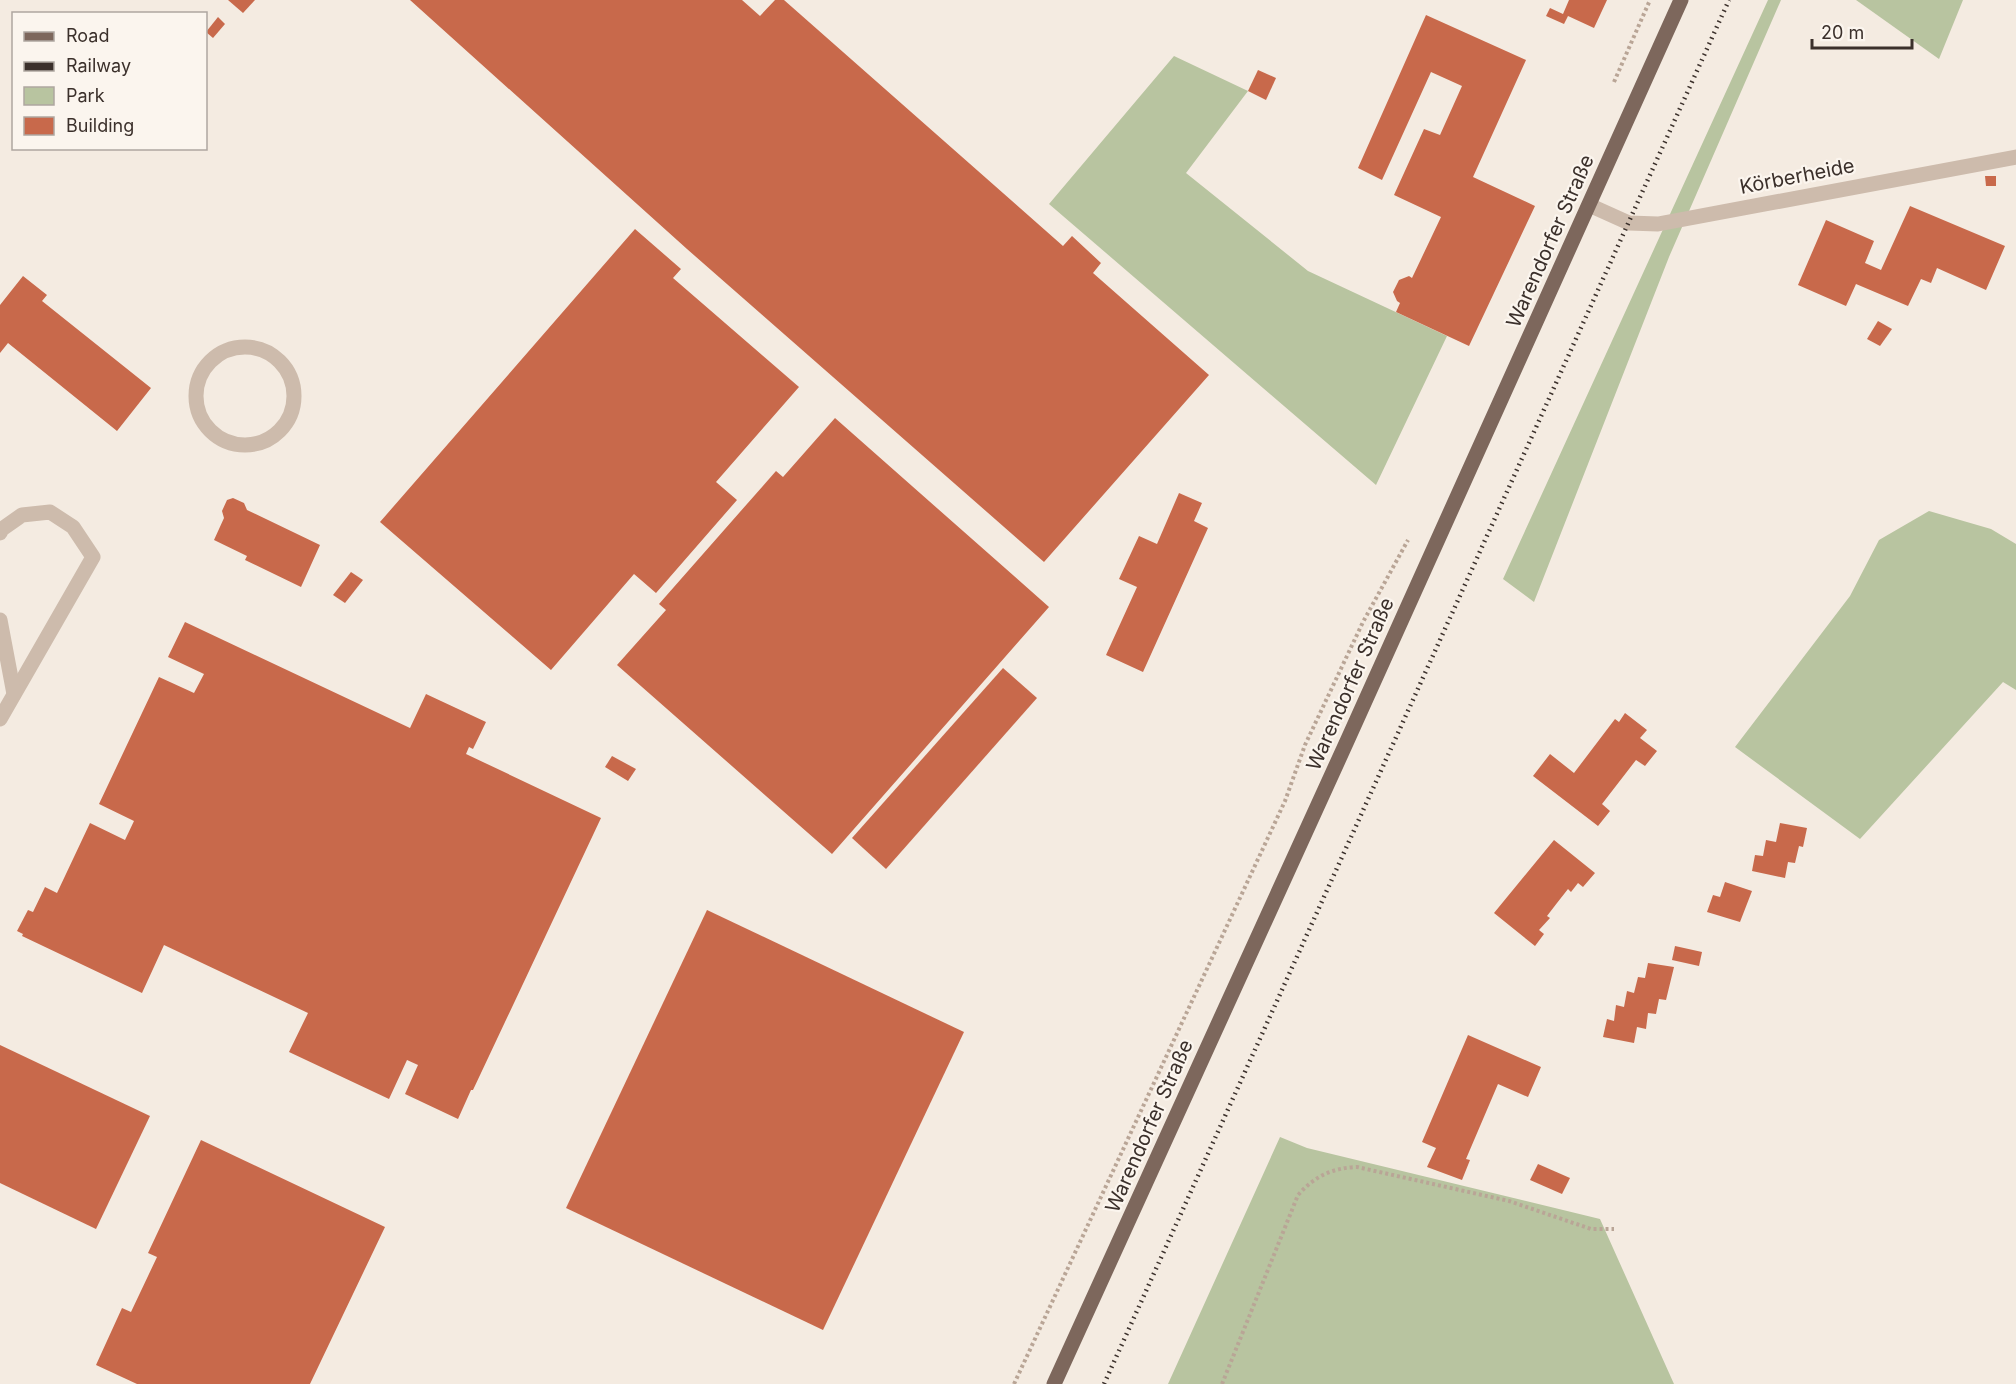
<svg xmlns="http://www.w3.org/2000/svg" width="2016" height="1384" viewBox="0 0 2016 1384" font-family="Inter,sans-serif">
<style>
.green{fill:#b8c4a0}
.building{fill:#c8694b}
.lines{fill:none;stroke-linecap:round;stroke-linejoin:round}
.path{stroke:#b9a596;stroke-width:4;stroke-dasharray:3 3;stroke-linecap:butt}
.service{stroke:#cdbbac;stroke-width:15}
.minor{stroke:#cdbbac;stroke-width:15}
.primary{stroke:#7d675c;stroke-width:15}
.rail{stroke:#3b302b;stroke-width:4.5;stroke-dasharray:1.5 4.5;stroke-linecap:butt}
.labels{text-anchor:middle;stroke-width:4.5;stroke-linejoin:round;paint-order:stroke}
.street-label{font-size:20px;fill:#3b302b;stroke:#fbf5ee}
</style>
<rect width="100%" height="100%" fill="#f4ebe1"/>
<g class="green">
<path d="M1768,0H1781L1669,257L1534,602L1503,579Z"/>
<path d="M1856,0H1963L1939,59Z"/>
<path d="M1174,56L1248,91L1186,173L1308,271L1447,336L1376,485L1049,204Z"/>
<path d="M1929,511L1991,529L2016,544V690L2003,682L1860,839L1735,747L1850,596L1879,540Z"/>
<path d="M1280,1137L1307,1148L1600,1219L1674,1384H1168Z"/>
</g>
<g class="building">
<path d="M228,0H255L243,13Z"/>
<path d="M410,0H742L760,16L775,0H784L1063,246L1072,236L1101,263L1093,273L1209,375L1044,562L687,249Z"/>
<path d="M1569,0H1607L1594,28L1568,16L1564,24L1546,16L1550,8L1563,14Z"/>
<path d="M1426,15L1526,60L1473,177L1535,206L1469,346L1396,312L1400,303L1397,301L1393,292L1399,280L1409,276L1412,278L1441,217L1394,195L1424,129L1440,135L1462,86L1431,72L1382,180L1358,168Z"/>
<path d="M218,17L225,24L213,38L206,32Z"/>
<path d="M1258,70L1276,78L1266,100L1248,91Z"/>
<path d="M1985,176H1996V186H1986Z"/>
<path d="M1910,206L2005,246L1986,290L1937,268L1931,283L1921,279L1908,306L1856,284L1846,306L1798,285L1826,220L1874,241L1865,263L1881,270Z"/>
<path d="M635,229L681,269L673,278L799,387L716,482L737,500L656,593L634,574L551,670L380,522Z"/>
<path d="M23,276L47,295L42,301L151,388L117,431L8,343L0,353V305Z"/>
<path d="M1878,321L1892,329L1880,346L1867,339Z"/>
<path d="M835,418L1049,607L832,854L617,665L666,610L659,604L776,471L783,477Z"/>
<path d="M1179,493L1202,503L1194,521L1208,528L1143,672L1106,655L1137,587L1119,579L1139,536L1157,544Z"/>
<path d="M233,498L244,503L247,510L320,545L301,587L245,560L247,556L214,540L224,518L222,511L227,500Z"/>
<path d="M351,572L363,580L345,603L333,595Z"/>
<path d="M185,622L410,728L426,694L486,722L473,749L469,747L466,754L601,818L473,1090H471L458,1119L405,1094L418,1065L407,1060L389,1099L289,1052L308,1013L164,945L142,993L22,936L23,934L17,931L28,910L33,912L45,887L57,893L90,823L125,840L134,821L99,804L159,677L194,693L204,674L168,657Z"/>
<path d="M1003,668L1037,698L886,869L852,838Z"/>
<path d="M1625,713L1647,730L1640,738L1657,751L1645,766L1636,760L1602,804L1610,811L1598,826L1533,776L1550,754L1574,773L1615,719L1619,722Z"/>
<path d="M612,756L636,769L628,781L605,767Z"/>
<path d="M1780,823L1807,828L1803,847L1799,846L1795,863L1788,862L1785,878L1752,871L1755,855L1763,856L1766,840L1776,842Z"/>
<path d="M1554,840L1595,873L1583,887L1578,883L1571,892L1568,889L1557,903L1547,916L1550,918L1539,930L1544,934L1535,946L1494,913Z"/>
<path d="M1725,882L1752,891L1740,922L1707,912L1713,895L1720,897Z"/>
<path d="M707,910L964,1032L823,1330L566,1208Z"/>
<path d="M1675,946L1702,952L1699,966L1672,960Z"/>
<path d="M1648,963L1674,967L1666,1000L1659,999L1656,1014L1648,1013L1646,1029L1637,1027L1634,1043L1603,1037L1607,1019L1614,1021L1616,1005L1624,1007L1627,991L1634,993L1638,977L1645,978Z"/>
<path d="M1468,1035L1541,1067L1528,1097L1498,1084L1466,1159L1470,1160L1462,1180L1427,1167L1436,1148L1422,1142Z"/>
<path d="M0,1045L150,1116L96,1229L0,1183Z"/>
<path d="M201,1140L385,1227L310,1384H137L96,1365L122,1308L131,1312L157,1257L148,1253Z"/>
<path d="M1538,1164L1570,1178L1562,1194L1530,1180Z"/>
</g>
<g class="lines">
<g class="path">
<path d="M1614,82L1650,0"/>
<path d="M1014,1384L1285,801L1305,745L1363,622L1408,540"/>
<path d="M1222,1384L1298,1195C1315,1176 1332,1168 1357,1167L1509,1201L1591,1229H1614"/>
</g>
<circle class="service" cx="245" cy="396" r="49"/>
<g class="minor">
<path d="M1589,205L1629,223L1658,224L2016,157"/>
<path d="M0,533L2,529L22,515L50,512L73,527L93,557L0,719"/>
<path d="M0,620L14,694"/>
</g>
<path class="primary" d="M1054,1384L1348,739L1681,0"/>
<path class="rail" d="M1104,1384L1729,0"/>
</g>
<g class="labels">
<g class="street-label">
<text transform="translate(1797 176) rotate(-11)" y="7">Körberheide</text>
<text transform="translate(1550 241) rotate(-66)" y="7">Warendorfer Straße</text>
<text transform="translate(1350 684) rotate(-66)" y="7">Warendorfer Straße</text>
<text transform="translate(1149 1126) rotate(-66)" y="7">Warendorfer Straße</text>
</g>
</g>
<rect x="12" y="12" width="195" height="138" fill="#fbf5ee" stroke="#aea6a0" stroke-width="1.5"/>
<rect x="24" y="32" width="30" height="9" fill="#7d675c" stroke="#aea6a0" stroke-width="1.5"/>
<text x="66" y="42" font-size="18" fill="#3b302b">Road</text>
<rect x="24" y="62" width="30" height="9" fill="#3b302b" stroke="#aea6a0" stroke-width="1.5"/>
<text x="66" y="72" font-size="18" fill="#3b302b">Railway</text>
<rect x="24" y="87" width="30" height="18" fill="#b8c4a0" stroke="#aea6a0" stroke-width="1.5"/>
<text x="66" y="102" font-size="18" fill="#3b302b">Park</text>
<rect x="24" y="117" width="30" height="18" fill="#c8694b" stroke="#aea6a0" stroke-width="1.5"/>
<text x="66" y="132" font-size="18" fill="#3b302b">Building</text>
<path d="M1812 39v9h100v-9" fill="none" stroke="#3b302b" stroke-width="3"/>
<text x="1821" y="39" font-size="18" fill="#3b302b" stroke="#fbf5ee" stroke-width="4.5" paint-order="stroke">20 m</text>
</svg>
